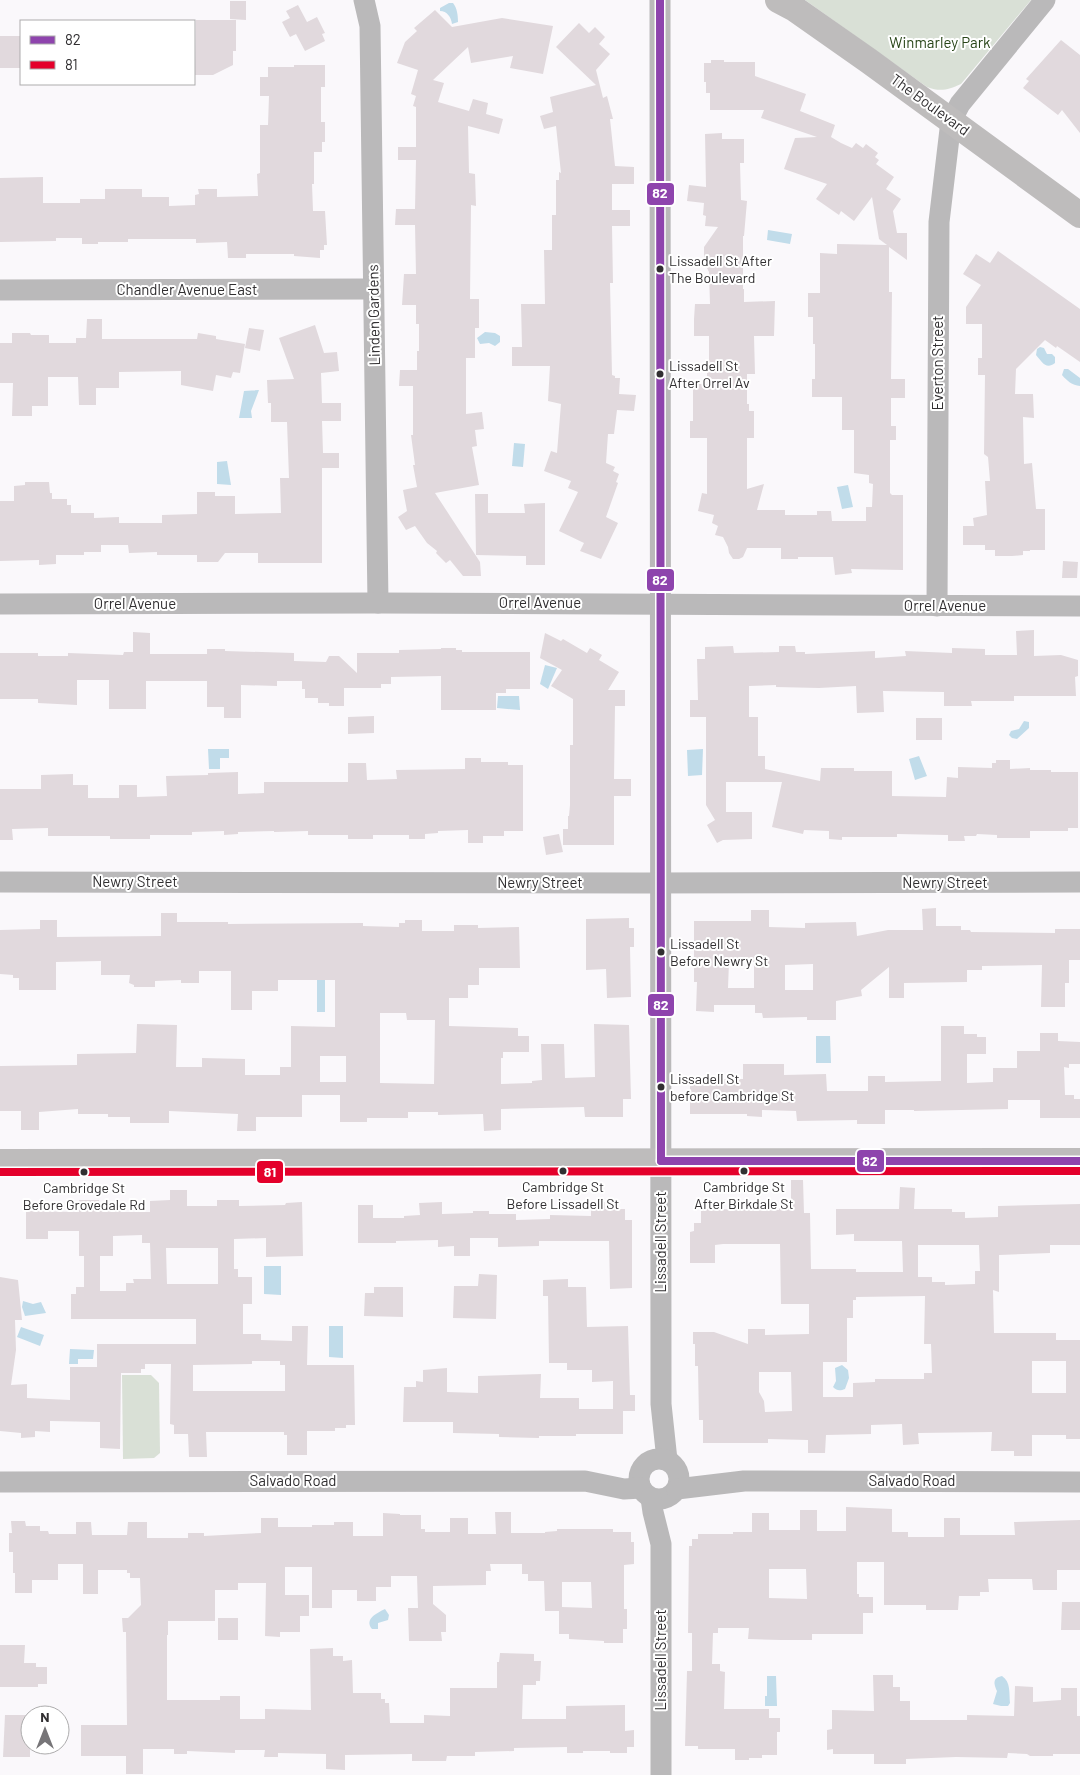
<svg xmlns="http://www.w3.org/2000/svg" width="1080" height="1775" viewBox="0 0 1080 1775" font-family="Barlow,sans-serif">
<style>
.green{fill:#d9e0d6}
.water{fill:#c1dcea}
.building{fill:#e1d9dd;fill-rule:evenodd}
.lines{fill:none;stroke-linecap:round;stroke-linejoin:round}
.minor{stroke:#bab9ba;stroke-width:21}
.major{stroke:#bebcbc;stroke-width:26}
.bus-1-casing{stroke:#fff;stroke-width:11}
.bus-2-casing{stroke:#fff;stroke-width:11}
.bus-1{stroke:#8e44ad;stroke-width:8}
.bus-2{stroke:#e4002b;stroke-width:8}
.bus-dot{fill:#312f31;stroke:#fff;stroke-width:2}
.labels{text-anchor:middle;stroke-width:4;stroke-linejoin:round;paint-order:stroke}
.bus-label{font-size:14px;fill:#312f31;stroke:#fff;text-anchor:start}
.park-label{font-size:15px;fill:#284518;stroke:#fff}
.street-label{font-size:15px;fill:#312f31;stroke:#fff}
.line-badge{stroke:#fff;stroke-width:2}
.badge-label{font-size:14px;text-anchor:middle;font-weight:bold;fill:#fff}
</style>
<rect width="100%" height="100%" fill="#faf8fb"/>
<g class="green">
<path d="M805,0H1031L961,84C948,90 940,92 927,87Z"/>
<path d="M122,1375H151L159,1383L160,1453L154,1458L123,1459Z"/>
</g>
<g class="water">
<path d="M449,3H453C457,8 458,15 458,22L452,24C451,17 447,11 440,11V8Z"/>
<path d="M768,230L792,234L790,244L767,240Z"/>
<path d="M485,332L495,333L500,336V342L495,346L489,343L480,344L477,338Z"/>
<path d="M1040,347L1044,348L1047,354H1052L1055,357V363C1046,370 1042,362 1036,355L1037,349Z"/>
<path d="M1064,369H1068L1080,378V386C1072,385 1067,381 1062,375Z"/>
<path d="M259,390L251,411L252,418H239L244,391Z"/>
<path d="M514,443L525,444L523,467L512,466Z"/>
<path d="M227,461L231,485L217,484V462Z"/>
<path d="M848,485L853,507L842,509L837,487Z"/>
<path d="M545,665L557,668L548,689L540,684Z"/>
<path d="M498,696H519L520,710L497,708Z"/>
<path d="M1024,721L1029,722V728L1017,739L1012,738L1009,735L1011,731L1019,729Z"/>
<path d="M208,749H229V758H220V769H209Z"/>
<path d="M703,749L702,775L688,776L687,750Z"/>
<path d="M919,756L927,776L915,780L909,759Z"/>
<rect x="317" y="973" width="8" height="39"/>
<path d="M816,1036H830L831,1063H816Z"/>
<path d="M264,1266H281V1295L264,1294Z"/>
<path d="M23,1301L33,1304L41,1302L46,1313L25,1316L22,1307Z"/>
<path d="M329,1326H343V1358L329,1357Z"/>
<path d="M21,1327L44,1335L40,1346L17,1337Z"/>
<path d="M70,1349L94,1350L93,1359H78V1364H69Z"/>
<path d="M842,1365L848,1370L849,1378L845,1389C840,1391 837,1391 833,1387L836,1381L835,1368Z"/>
<path d="M385,1609L389,1615L388,1620L378,1623V1629H372C364,1619 377,1613 385,1609Z"/>
<path d="M767,1676H776L777,1706H765V1696H767Z"/>
<path d="M1002,1676C1011,1682 1009,1693 1010,1703L1008,1706H1001L993,1704L997,1691C994,1684 992,1678 1002,1676Z"/>
</g>
<g class="building">
<path d="M230,1H246V20L230,19Z"/>
<path d="M298,5L307,22L317,17L325,33L322,34L325,41L305,51L296,34L290,37L282,22L290,18L286,11Z"/>
<path d="M435,10L452,27L502,18L553,26L543,74L510,68L513,56L471,63L468,47L433,80L444,83L438,102L469,111L473,99L488,103L486,114L503,119L499,134L468,126L469,173L475,174L476,206L471,205L470,299H479V328H475V358H466V414L482,412L484,429L475,430L477,446L472,447L479,485L435,493L480,562L481,576H463L450,560L446,563L436,553L437,551L427,543L415,526L406,530L398,517L407,511L403,490L417,487L413,465H415L411,435H413V386H399L400,370H417V351H419V324H416V305H402L404,274H416L415,225H395L396,209H415L416,160H398V147H416V107L413,106L416,96L411,94L418,70L397,63L405,42L417,31L414,28Z"/>
<path d="M196,20H236V51H233V65L213,75H195Z"/>
<path d="M579,23L589,33L595,27L605,37L599,44L610,54L596,70L603,98L607,96L613,119H610L615,166L634,167V184H612V210H630V226H612L613,283H610L612,375L615,376V378H620L619,394L636,395L634,411L617,410L614,434H608L606,463L615,467L613,471L619,474L616,482L618,483L606,517L618,523L601,559L580,551L584,543L559,531L578,492L568,488L571,481L544,471L551,451L557,453L561,404L548,401L550,366H512V347H522L521,304H545L544,250H552V215H556V180H559V172L561,173L556,126L544,129L540,116L553,112L550,97L596,85L556,47Z"/>
<rect x="0" y="36" width="21" height="32"/>
<path d="M1061,40L1080,55V133L1062,110L1058,115L1023,88L1029,81L1026,79Z"/>
<path d="M711,60H724V62H755V76L806,94L800,111L835,125L831,137L841,143L852,148L856,143L863,148L866,144L878,153L875,157L879,160L876,164L894,177L886,189L901,199L893,211L897,233H907V260L889,247V292H892L891,379H905V398H891V426H896V440H890V493L892,495H903V570L851,569L852,573L835,575L833,557H798V559H781V548H747L743,557L739,559H733L729,553L728,547L723,537L715,535L718,526L712,523L714,515L698,511L702,493L707,494V438H690V421H693V384H707V372H709V336H694V319L695,304H710L709,272L704,262V247L718,227L705,226L706,216L703,215L704,203L687,201L689,185L706,187L705,134L722,133V139H744V163H740L741,200L747,201L744,236H743V289H744V302L775,301L774,336H754L755,374H747V404H749V411H754V438H747V489L764,484L757,510H785V515H817V511H831L832,521H866V507H872L873,484L869,483V475L854,473V430H842V397H812V379H815V344H813V317H808V293H820V253L837,254V244L887,245L879,239L872,197L854,221L841,211L839,215L816,199L827,184L784,169L795,138L817,137L761,118L764,110H710V93H706V82H704V63H711Z"/>
<path d="M294,65H325V87H321V122H325V142H322V152H314V184H312L313,211H325L327,245H324V250H320V258L294,256V254H246V258H228L227,242L196,243V239H128V242H98V244H82V238H56V241L0,242V178L43,177V203H80V199H105V189H142V197H169V206L195,205V195L199,194L198,189H217V197L258,196L257,174L260,173V125H268L269,96H260V77H268V67H294Z"/>
<path d="M998,251L1080,309V362L1057,346L1056,348L1045,340L1016,369L1015,394H1033L1034,418L1023,417L1024,464L1032,463L1036,509H1045V550H1030V551H1023V555L1012,556H995V550H985V545H963V526H974L973,518L987,515L985,481H990L988,457L984,454L985,375H978V358H982V324H966V307L981,285L963,274L976,254L990,263Z"/>
<path d="M87,319H102V339H197L198,333L216,336V339L245,344L240,373L233,372L231,378L216,375L213,391L181,385V371L119,372V388H96V405H79L78,377H48V406H32V416H12L13,383H0V343H12V333H30L31,335H49V343H76V338H86Z"/>
<path d="M315,325L324,353L337,352L339,371L321,373L322,403H341V421H322L323,453H339V468H322V563H258V553H225L218,562H197V555H157V552L129,553L128,545H101V552H84V555H56V564L39,565V560L0,561V501H14V486L25,485V482H49L50,493H52V499H67V505H71V513H94V518L119,517V523H162V515L197,514V492H215V496H235V514L281,513L280,478H289L287,422H271V403H268L267,380L294,379L279,338Z"/>
<path d="M249,328L264,330L260,351L245,348Z"/>
<path d="M475,494H488V513H525L524,504L545,503V565H526V556L476,555Z"/>
<path d="M1063,561L1078,562L1077,578H1062Z"/>
<path d="M1034,630V656L1061,655L1078,660V676L1075,677L1076,696H1014V701H971L972,706H944V692L883,691L884,712L857,713L856,686L819,688L776,687V685L749,686V717H758V756H765V769L820,781L821,768H854V771H892V796L946,797L947,777L958,778V767L992,768V763H996V760H1010V769L1030,768V770H1051V772H1078V828H1068V831H1030V838H997V835L977,834L976,836H964L965,841H948V835H946L897,834V837H842V840L829,839V831L804,830L803,834L772,827L782,782H726V812H752V839L723,840L717,843L707,825L715,820L706,805V717H690V700H698L697,659H705V647L733,646L734,653L779,652V646H795L796,652H805V654L875,651V658L906,656L905,651L952,653V648L985,649V655H1017L1016,631Z"/>
<path d="M133,632L150,633V654H207V649H225V651L294,653V661L326,662L329,656H339L357,673V653H399V650L441,649V648H456V650H462V652H530V689H506V693H496V710H441V676L391,677V684H381V688H344V706H329V703H318V698H305V689H302V681H277V686L241,685V718H224V707H207V681H146V709H109V680H77V705L38,703V699H0V653H38V656H68V653L123,655L124,652H133Z"/>
<path d="M545,633L561,641L563,639L587,653L590,648L602,655L599,660L619,672L608,690H625V706H615L614,779H631V796H614V845H563V829H568V816H569L570,805V745H573V699L551,686L562,670L540,658Z"/>
<path d="M374,716V733L348,734V717Z"/>
<rect x="916" y="718" width="26" height="22"/>
<path d="M465,758H481V762H508V765H523V831H504V836H483V843H468V830L438,831V833L425,834V839H409V835H373V839H348V835H308V831L274,832V831L238,832V834L224,835V831L192,832V835H150V839H110V836H48V828L12,829L13,840H0V789H41V775L73,774V785H88V798H119V785H137V797L167,796L166,776L208,775V773L238,772V794L264,793V782H348V763H366L367,780L397,779L396,770L465,769Z"/>
<path d="M559,834L563,852L546,855L543,837Z"/>
<path d="M936,908V926H961V930H970L971,932L1055,933V929H1080V960H1069V983H1065V1007H1041L1042,965L982,966V970H967V982L904,983V998H889V967L861,990L862,996L836,1001V1020H807V1017L763,1018L762,1013H755V1005H714V1012L696,1011L697,982H694V921H751V910H769V927L805,928V923L856,922L857,936L888,930H923L922,909ZM729,962H754V988H728ZM813,964V990H785V965Z"/>
<path d="M161,913H177V922H228V924L363,923V926L399,927V923H405V920H422V931H454V925H478V928L519,927L520,968H479V985H468V998H449V1026L518,1028V1036H529V1052H503V1058H501V1084L532,1083V1081L542,1080L541,1044H564L565,1078L595,1077L594,1024L629,1025L631,1099H623V1117H585L584,1107L501,1109V1130L484,1131L483,1114L438,1115V1112H408V1118H367V1122H340V1095H302V1117H256V1131H237L238,1114L169,1111V1123H130V1117H108V1114H78V1109L39,1112V1130H21V1111H0V1066L77,1065V1054L136,1053L137,1024L177,1025L176,1067H202V1058L245,1059V1075H280V1067H291V1026L335,1027V980H278V991H252V1010H231V971H199V983H181V980L155,981V987H134V985L129,983L130,975H101V961L56,962V990H19V978H13V975L0,974V930L40,929V920H57V937L161,936ZM380,1013H406L407,1020H435L434,1084L380,1083ZM320,1056H346V1082H320Z"/>
<path d="M629,918V928H634V947H630L631,997L607,998L606,969L586,970V919Z"/>
<path d="M941,1026H964V1034H977V1037H986V1054H967V1083L993,1082V1068H1017V1051H1040V1033H1058V1041L1080,1042V1064H1069V1068L1064,1067L1065,1095H1074V1099H1080V1118H1040V1100H1008V1109L914,1111V1110H885V1124H857V1120L797,1121L796,1111L762,1110V1117L747,1116V1114H690V1079H743V1064H784V1075L826,1074L827,1091H868V1076H885V1082L941,1081Z"/>
<path d="M791,1180H803L804,1213H810L811,1269H856V1272H903L902,1241H854V1234L836,1235V1209H899L900,1187L915,1188L914,1209H952V1212H965V1218L998,1217V1206L1080,1204V1245H1050V1253L999,1255V1292L993,1290L994,1333H1056V1340H1080V1439H1066V1435H1032V1456H1014V1451H991L992,1432L918,1433L919,1444L903,1445L902,1424L871,1425V1434L826,1435L825,1453H808V1440L768,1439V1443H703V1420H699L698,1366H695V1344H693V1332H714L748,1344V1329H765V1335L809,1334V1304H781L780,1244H723L715,1245V1263H690V1232L694,1231V1223H701V1209L779,1210V1208L791,1207ZM918,1245H979L980,1271H975V1284L945,1285V1282H932V1277H918ZM925,1296L924,1344H931L932,1373H924V1379H875V1382L853,1383V1397H823V1362H847V1318H853V1300H856V1297ZM1032,1361H1066V1393H1032ZM759,1372H791L792,1411L765,1412L764,1401L759,1392Z"/>
<path d="M170,1190H187V1206H217V1200H239V1206L285,1205L286,1203L302,1202L303,1256L266,1257V1238L234,1239V1269H238V1277H252V1304H243V1334H261V1340L292,1341V1326H308L307,1365H354L355,1425H346V1428H335V1431H307V1455H287V1435H284V1432H206L207,1457H189L188,1434H174V1425L170,1424L171,1364H145V1369H141V1373H121L120,1449L100,1448V1422L50,1421V1432L35,1431V1437L21,1438V1433L0,1431V1277L18,1280L22,1320H15L16,1350L11,1385L27,1384V1398L70,1400V1367H97V1344H196V1319H71V1294H76V1287H84V1256H79V1231H48V1239H26V1211L79,1212V1200H99L100,1206H121V1212H150V1201L170,1200ZM142,1235V1243H150L151,1279H133L134,1283H126V1291H100V1256H113V1236ZM166,1248H218V1284H167ZM252,1361H280V1365H285V1391H193V1365L252,1364Z"/>
<path d="M442,1202V1214L473,1213V1211H489V1214H516V1220L550,1219V1215L591,1216V1203L605,1202V1209H625V1220H632V1288L610,1289L609,1241H539V1246L498,1247V1238H470V1256H454V1246L438,1247V1240L396,1241V1243H358V1205H373V1218H404V1216L420,1215L419,1203Z"/>
<path d="M479,1274L497,1275L496,1319L453,1318L454,1286H478Z"/>
<path d="M568,1279V1287H586L587,1327L628,1326L630,1395H635V1411H623V1434H576V1436H539V1438L499,1437V1434L453,1433V1422H403L404,1387H416V1381L423,1382V1370L447,1368V1392L478,1393V1376L541,1374L540,1398H579V1409H613V1381L592,1382V1370H567V1363H549L548,1296H543V1280Z"/>
<path d="M374,1287H403V1317L364,1316L365,1293H374Z"/>
<path d="M846,1507L892,1509V1532H908V1537H944V1518H960V1535H1015L1014,1522L1080,1520V1570H1057V1590H1033L1032,1579H988L989,1592H980V1596H959L958,1610H926V1605H884V1562H857V1594H859V1597H873V1613H863V1634H812V1640H781L748,1639L749,1628H718V1633H713L712,1664H720V1671L725,1672L724,1709H769V1718H780V1732H777V1755H762V1758H749V1760H735V1749H698V1746H685L687,1671H692V1633H688L689,1546H692V1539H698V1534H733V1532H752V1513H769V1530H800V1510H817V1531H846ZM769,1569H806L807,1599L769,1598Z"/>
<path d="M495,1512H511V1533H545V1532L557,1531V1529H613V1532H631V1542H634V1564L624,1565V1609H627V1629H623V1643H604V1641L569,1639V1634H559V1611H545L544,1581H528V1574H522V1564H490L491,1571H486V1585L433,1586V1604L446,1615V1632H441L442,1641H409L408,1608H418L417,1576H391V1587H376V1601H357V1590H332V1608H312V1567H285V1595H309V1616H300V1632H280V1637L265,1636L266,1583H238V1590H215V1621H168V1635H167V1700H220V1696H240V1719H265V1709L311,1710L310,1649L333,1648V1656H343V1661L352,1660L353,1693H381V1699H385V1703H389L390,1723H424V1715L450,1716V1688H497V1662H499L500,1653L534,1654V1661H541L540,1681H536V1685H523L522,1719H566V1706L625,1705V1731L634,1730V1747H627V1753H610V1751H583V1753H567V1747L514,1748V1751L475,1752V1756H447L446,1761H412V1754L345,1755V1770L326,1769V1754L278,1753V1757H264L265,1750H235V1753L187,1751V1754H174V1749H143V1774H126V1756H81V1725H127L126,1632H123L122,1618H128L141,1605L140,1578H130V1573H127V1570H98V1594H83V1564H58V1580H32V1593H15V1573H13V1552H9V1533H12L11,1521H25L26,1526H40V1531H48L49,1534H76V1522H91L92,1535H127L128,1522H147V1538H188V1533H204V1536L261,1533V1518H278V1527H312V1525H334V1522H353V1536H383V1513L400,1514V1515H421V1529H425V1532H450V1518H468V1534H496ZM562,1582H591L592,1608L562,1607Z"/>
<path d="M1062,1602H1080V1630H1061Z"/>
<rect x="218" y="1618" width="20" height="22"/>
<path d="M0,1645H25L24,1663H36V1667H47V1684H38V1687H0Z"/>
<path d="M873,1675H893V1687H900V1701H910V1720H967V1715L1014,1716L1015,1686L1033,1687V1702L1061,1700V1688H1077V1716H1080V1754H1053V1756H1030L1027,1754L1008,1753L1007,1758L956,1757L906,1759V1764H874V1754H833V1749L827,1750V1730L832,1729V1710L874,1711Z"/>
<path d="M5,1715H30V1757H3Z"/>
</g>
<g class="lines">
<g class="minor">
<path d="M364,0L370,26L378,603"/>
<path d="M660,0L661,1404L667,1460"/>
<path d="M0,290L373,289"/>
<path d="M0,604L378,603L1080,606"/>
<path d="M937,606L939,222L951,121L960,104L1045,0"/>
<path d="M0,882L643,883L1080,882"/>
<circle cx="659" cy="1479" r="20"/>
<path d="M0,1482L585,1481L624,1489L641,1488"/>
<path d="M677,1489L744,1481L1080,1482"/>
<path d="M651,1498L653,1512L661,1544V1775"/>
</g>
<g class="major">
<path d="M778,0L795,9L869,61L1080,215"/>
<path d="M0,1162L1080,1161"/>
</g>
<defs>
<g id="bus-1">
<path d="M660,0L661,1161"/>
<path d="M661,1161H1080"/>
</g>
<path id="bus-2" d="M0,1172L1080,1171"/>
</defs>
<use href="#bus-1" class="bus-1-casing"/>
<use href="#bus-2" class="bus-2-casing"/>
<use href="#bus-1" class="bus-1"/>
<use href="#bus-2" class="bus-2"/>
</g>
<g class="bus-dot">
<circle cx="660" cy="269" r="4.5"/>
<circle cx="660" cy="374" r="4.5"/>
<circle cx="661" cy="952" r="4.5"/>
<circle cx="661" cy="1087" r="4.5"/>
<circle cx="563" cy="1171" r="4.5"/>
<circle cx="744" cy="1171" r="4.5"/>
<circle cx="84" cy="1172" r="4.5"/>
</g>
<g class="labels">
<g class="bus-label">
<text x="669" y="266">Lissadell St After<tspan x="669" dy="17">The Boulevard</tspan></text>
<text x="669" y="371">Lissadell St<tspan x="669" dy="17">After Orrel Av</tspan></text>
<text x="670" y="949">Lissadell St<tspan x="670" dy="17">Before Newry St</tspan></text>
<text x="670" y="1084">Lissadell St<tspan x="670" dy="17">before Cambridge St</tspan></text>
<text x="563" y="1192" text-anchor="middle">Cambridge St<tspan x="563" dy="17">Before Lissadell St</tspan></text>
<text x="744" y="1192" text-anchor="middle">Cambridge St<tspan x="744" dy="17">After Birkdale St</tspan></text>
<text x="84" y="1193" text-anchor="middle">Cambridge St<tspan x="84" dy="17">Before Grovedale Rd</tspan></text>
</g>
<g class="park-label">
<text x="940" y="48">Winmarley Park</text>
</g>
<g class="street-label">
<text transform="translate(930 105) rotate(36)" y="5">The Boulevard</text>
<text x="187" y="295">Chandler Avenue East</text>
<text transform="translate(374 315) rotate(-91)" y="5">Linden Gardens</text>
<text transform="translate(938 363) rotate(-90)" y="5">Everton Street</text>
<text x="540" y="608">Orrel Avenue</text>
<text x="135" y="609">Orrel Avenue</text>
<text x="945" y="611">Orrel Avenue</text>
<text x="135" y="887">Newry Street</text>
<text x="540" y="888">Newry Street</text>
<text x="945" y="888">Newry Street</text>
<text transform="translate(661 1242) rotate(-90)" y="5">Lissadell Street</text>
<text x="293" y="1486">Salvado Road</text>
<text x="912" y="1486">Salvado Road</text>
<text transform="translate(661 1660) rotate(-90)" y="5">Lissadell Street</text>
</g>
</g>
<g class="line-badge">
<rect x="646" y="182" width="29" height="24" rx="5" fill="#8e44ad"/>
<rect x="646" y="568" width="29" height="24" rx="5" fill="#8e44ad"/>
<rect x="647" y="993" width="28" height="24" rx="5" fill="#8e44ad"/>
<rect x="856" y="1149" width="29" height="24" rx="5" fill="#8e44ad"/>
<rect x="256" y="1160" width="28" height="24" rx="5" fill="#e4002b"/>
</g>
<g class="badge-label">
<text x="660" y="198">82</text>
<text x="660" y="585">82</text>
<text x="661" y="1010">82</text>
<text x="870" y="1166">82</text>
<text x="270" y="1177">81</text>
</g>
<rect x="20" y="20" width="175" height="65" fill="#ffffff" stroke="#adacad"/>
<rect x="30" y="36" width="25" height="8" fill="#8e44ad" stroke="#adacad"/>
<text x="65" y="45" font-size="15" fill="#312f31">82</text>
<rect x="30" y="61" width="25" height="8" fill="#e4002b" stroke="#adacad"/>
<text x="65" y="70" font-size="15" fill="#312f31">81</text>
<g transform="translate(45 1730)"><circle r="24" fill="#ffffff" stroke="#adacad"/>
<path d="M0-4L9 19L0 12L-9 19Z" fill="#777578"/>
<text y="-8" font-size="14" font-weight="bold" text-anchor="middle" fill="#312f31">N</text>
</g>
</svg>
